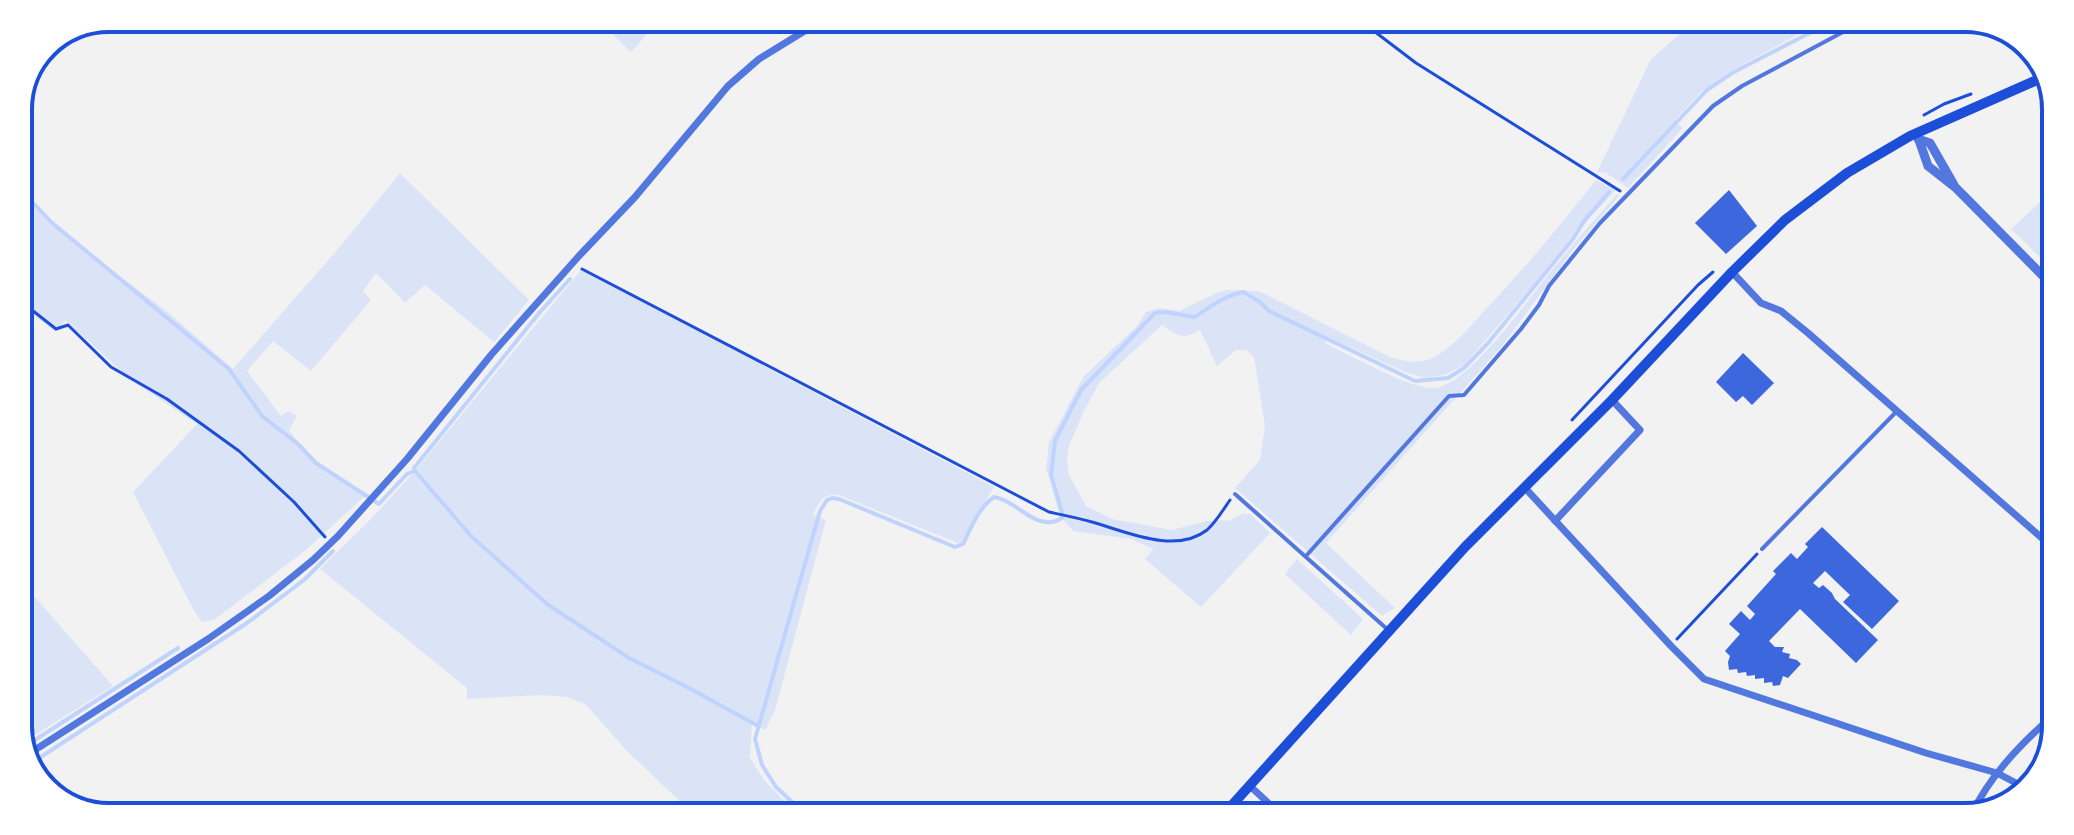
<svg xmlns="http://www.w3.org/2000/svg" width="2074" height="835" viewBox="0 0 2074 835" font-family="'Exo 2',sans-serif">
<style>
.green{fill:#dbe4f7}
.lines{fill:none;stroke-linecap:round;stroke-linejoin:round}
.stream{stroke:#bfd3fe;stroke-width:4}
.building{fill:#3d67dc}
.path{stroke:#1d4ed8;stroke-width:3}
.service{stroke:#5277de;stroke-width:4}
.minor{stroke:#5277de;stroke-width:7}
.tertiary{stroke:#5277de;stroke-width:9}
.secondary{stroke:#1d4ed8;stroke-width:10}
.rim{fill:none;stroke:#1d4ed8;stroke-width:4}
</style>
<rect width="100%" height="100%" fill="#f2f2f2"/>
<g class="green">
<path d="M598,20H660L631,52Z"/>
<path d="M1691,24H1817L1729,72L1701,92L1675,120L1683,128L1628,188L1606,173L1597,172L1651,59Z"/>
<path d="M400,173L529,300L494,342L425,285L405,303L376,273L363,291L371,300L311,371L273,341L247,371L281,416L288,411L297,416L289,430L313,460L366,495L306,550L215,619L202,622L194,611L133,492L197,424L131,380L65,320L56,332L18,303V190L49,223L169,313L233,369L338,249Z"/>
<path d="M1596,180L1616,190L1571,238L1539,278L1464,365L1444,375L1426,378L1407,373L1328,337L1325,343C1350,355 1408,388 1433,388C1468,389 1534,290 1557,264C1576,240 1597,217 1617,194L1620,195L1573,250L1502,346L1326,543L1395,608L1382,616L1235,488L1260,460L1265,426L1254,357L1246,350H1236L1217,366L1200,330C1182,340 1178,336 1162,325L1099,383L1084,411L1069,446L1067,461L1069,475L1086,506L1112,519L1172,530L1206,521L1223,520L1228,521L1243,514H1250L1270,533L1201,607L1145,559L1153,549L1131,539L1073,531L1060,516L1046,468L1049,442L1084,376L1137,326L1146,312L1159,308L1179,311L1216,293L1227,290L1259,291L1390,357C1406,362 1422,365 1438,355C1457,343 1472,324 1487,308C1526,267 1561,224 1596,180Z"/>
<path d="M2055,198L2054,271L2011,229L2039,203Z"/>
<path d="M581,270L994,487L960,544L839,495C823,493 819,502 813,515L826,520L775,710L765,730L752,724L750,758L764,780L796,813L691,812L626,750L585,704L567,697L541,695L467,699V688L320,569L369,521L415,471Z"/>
<path d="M1297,559L1363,619L1351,635L1285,574Z"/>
<path d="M18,578L113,686L22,743L18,732Z"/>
</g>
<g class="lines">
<g class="stream">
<path d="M1623,179L1707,90L1732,73L1827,24"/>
<path d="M18,187L51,222L229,369L262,416L298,444L316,463L379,504L407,474L415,471L471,536L547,604L629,658L691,689L758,726"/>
<path d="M414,468L540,312L570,279"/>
<path d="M24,747L178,648"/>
<path d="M30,764L247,623L304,580L333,551"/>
<path d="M804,813L776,787L762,765L755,739L820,511L827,500L832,498L839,499L955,547L963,544C971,528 979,507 994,497C1018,500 1036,534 1062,518V512L1051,475L1055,441L1081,390L1155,313L1165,312L1195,317C1211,306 1225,296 1243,292L1260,302L1269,311L1415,381L1448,378L1464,368L1489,342L1573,239L1584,221L1609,192"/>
</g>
</g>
<g class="building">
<path d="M1729,190L1757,226L1726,254L1695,223Z"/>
<path d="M1743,353L1774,383L1752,405L1743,396L1736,402L1716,382Z"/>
<path d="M1822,527L1899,601L1872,629L1843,602L1850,595L1825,571L1813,583L1819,588L1823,585L1832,593L1835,599L1878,640L1856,663L1800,609L1769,641L1775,647H1784L1782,652L1790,654L1789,658L1797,660L1801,664L1788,678L1783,676L1780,685L1773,686L1772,682L1764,683V678L1755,679V675L1747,676L1746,672L1738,673L1737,669L1729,670L1728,662L1730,656L1725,651L1740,634L1729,624L1741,611L1750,620L1755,614L1747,606L1776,574L1773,571L1791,553L1797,559L1808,547L1805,544Z"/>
</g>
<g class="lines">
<g class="path">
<path d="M1362,22L1416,63L1620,191"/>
<path d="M1924,115L1944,104L1971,94"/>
<path d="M582,269L1049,512C1063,515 1078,518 1092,522C1125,531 1175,555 1207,530C1216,522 1223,510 1230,500"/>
<path d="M18,299L56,329L68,325L111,367L167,399L239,451L294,502L325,537"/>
<path d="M1572,420L1698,285L1713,272"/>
<path d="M1677,639L1757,554"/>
</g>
<g class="service">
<path d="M1235,494L1387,629"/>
<path d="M1762,549L1897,411"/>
<path d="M1306,556L1449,396L1464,395L1521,329L1539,305L1549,286L1600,223L1713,106L1742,86L1858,24"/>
</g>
<g class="minor">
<path d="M1732,272L1761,303L1781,311L1808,333L2051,546"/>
<path d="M1525,488L1671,646L1704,679L1926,753L1997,773L2016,783L2025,790"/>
<path d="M1555,521L1640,430L1612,400"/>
<path d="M27,755L208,639L269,596L313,560L338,536L407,459L491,355L578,257L635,197L728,86L759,59L821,21"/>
<path d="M1250,786L1281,815"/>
<path d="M1971,815C1990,776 2018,747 2050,718"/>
</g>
<g class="tertiary">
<path d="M1918,139L1930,143L1954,185"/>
<path d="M1919,140L1928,166L1956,188L2054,287"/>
</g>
<path class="secondary" d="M1224,814L1465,547L1612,400L1732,272L1785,220L1847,173L1910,136L2046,76"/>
</g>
<path d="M0 0H2074V835H0ZM109 32H1965A77 77 0 0 1 2042 109V726A77 77 0 0 1 1965 803H109A77 77 0 0 1 32 726V109A77 77 0 0 1 109 32Z" fill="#fff" fill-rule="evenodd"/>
<path class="rim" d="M109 32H1965A77 77 0 0 1 2042 109V726A77 77 0 0 1 1965 803H109A77 77 0 0 1 32 726V109A77 77 0 0 1 109 32Z"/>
</svg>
